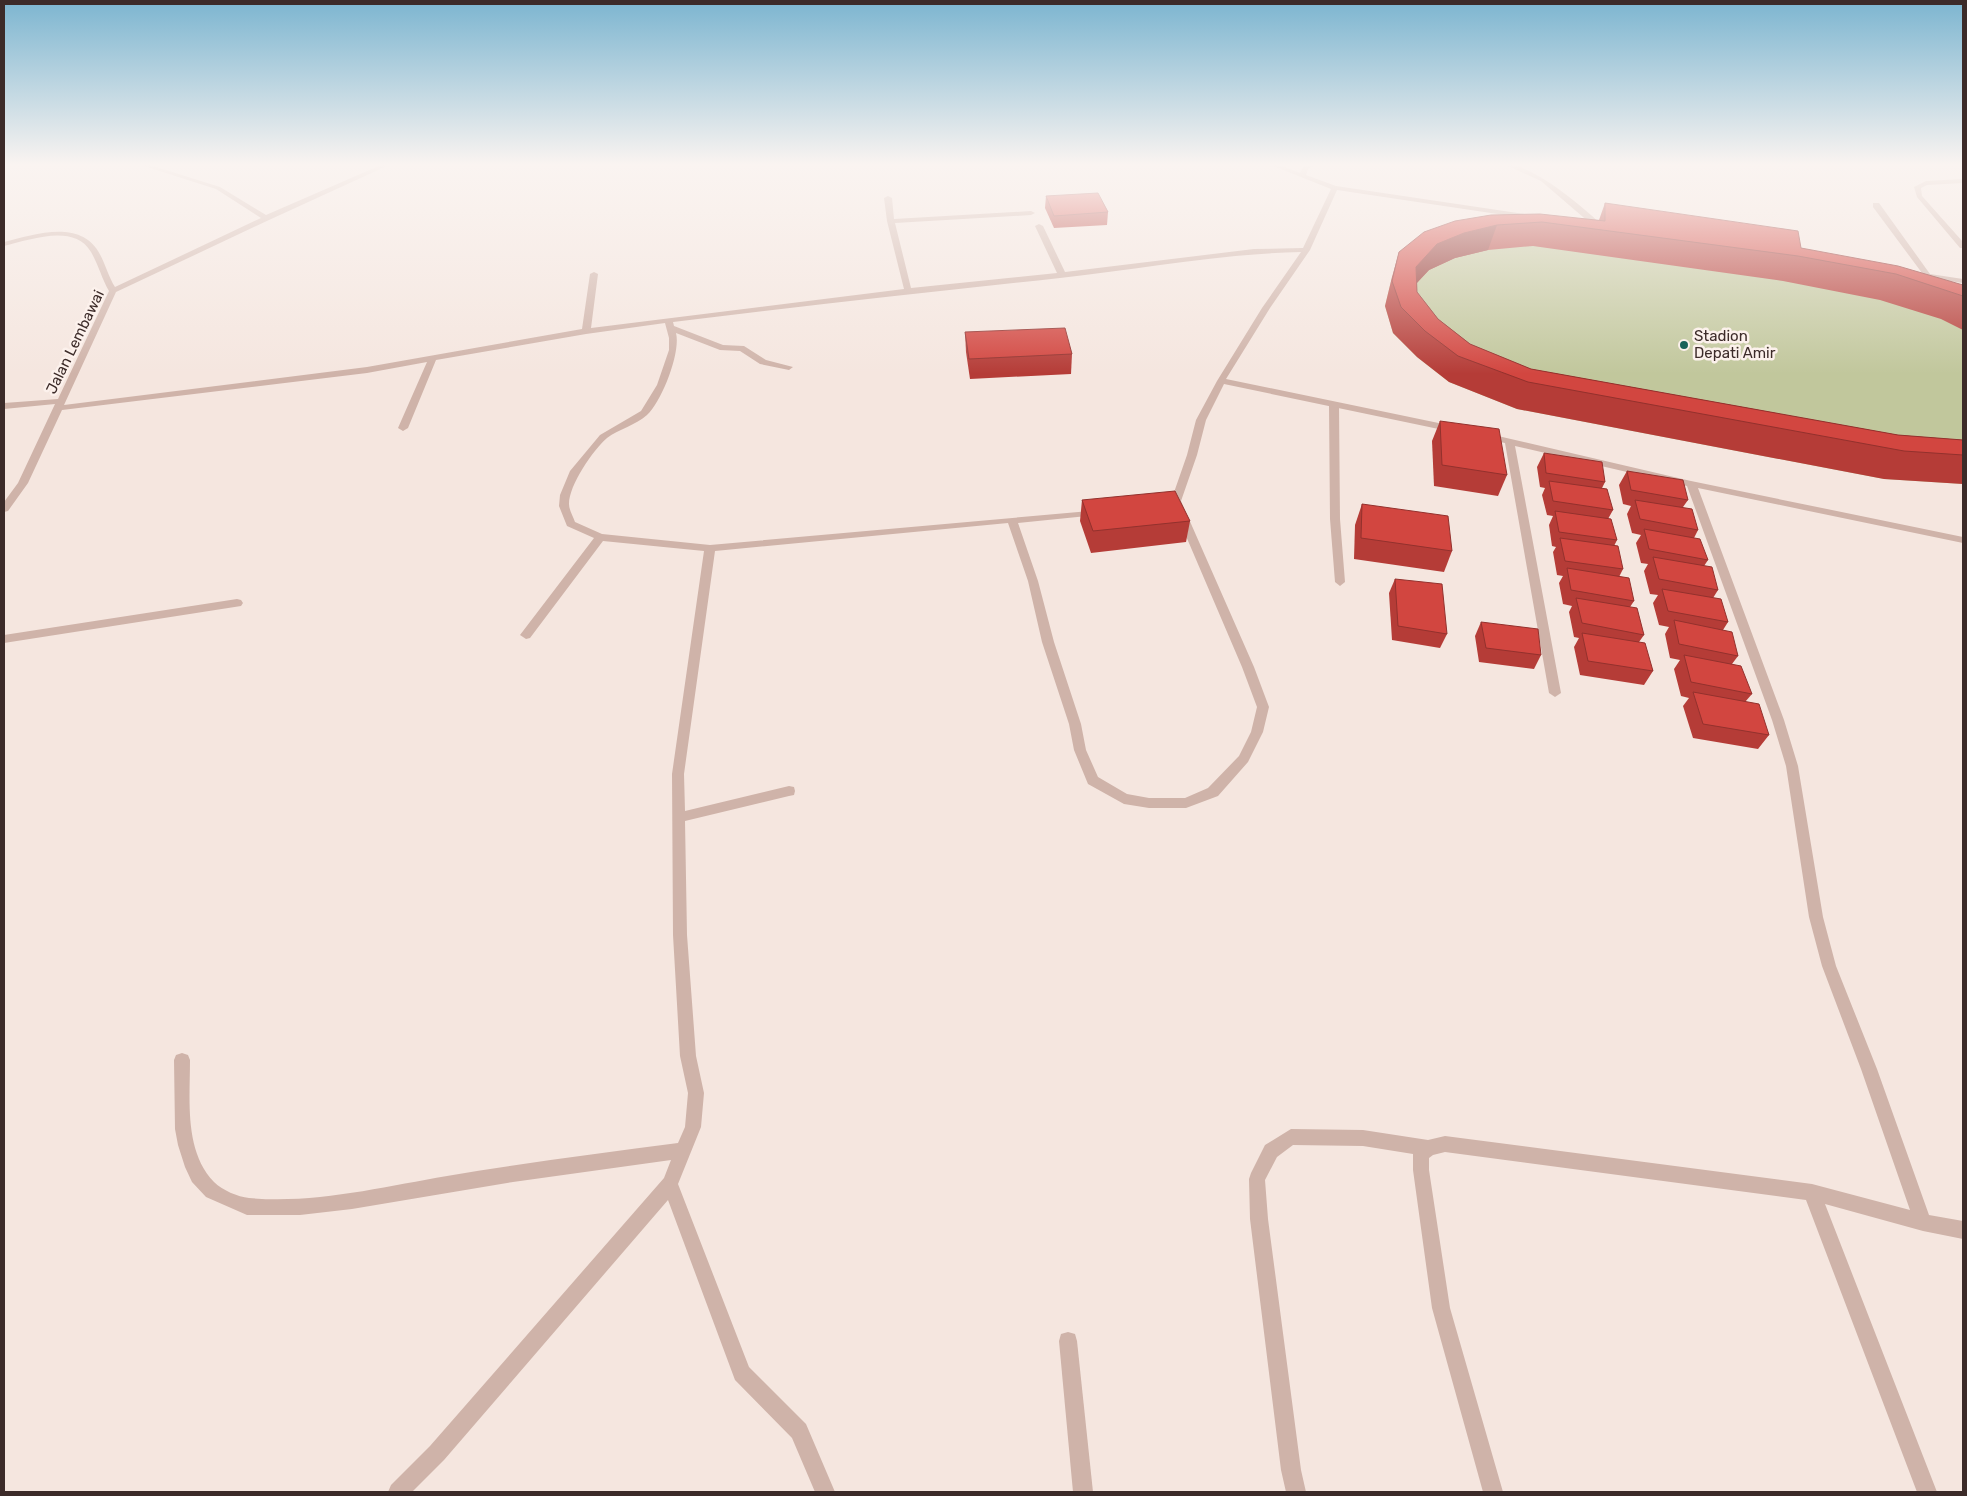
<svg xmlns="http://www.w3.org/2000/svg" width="1967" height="1496" viewBox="0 0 1967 1496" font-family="Rubik,sans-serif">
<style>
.green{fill:#c1c79c}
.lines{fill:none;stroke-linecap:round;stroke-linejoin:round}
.lane{fill:#cfb3a9;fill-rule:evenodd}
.street{fill:#cfb3a9;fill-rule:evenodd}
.wall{fill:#b53c37}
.shaded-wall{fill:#93312d}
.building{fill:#d24640;stroke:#93312d}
.poi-dot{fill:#1a6259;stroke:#fcf1ec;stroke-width:2}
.labels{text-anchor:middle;stroke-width:5;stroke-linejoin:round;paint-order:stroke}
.far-poi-label{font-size:15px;fill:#3c2b29;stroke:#fcf1ec;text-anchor:start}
.far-street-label{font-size:15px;fill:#3c2b29;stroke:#fcf1ec}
</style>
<rect width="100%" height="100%" fill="#f5e6df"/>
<path class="green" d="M1595,228L1963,318V484L1884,479L1517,409L1449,382L1417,357L1393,333L1385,306L1392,277L1416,257Z"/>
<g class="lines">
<path class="lane" d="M1334,402L1339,405L1340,519L1345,582L1340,586L1335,582L1330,519L1329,405Z"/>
<g class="street">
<path d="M141,165H150L220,187L266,215L381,165H389L269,220L116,292L64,405L367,367L582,329L590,274L594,272L598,274L591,328L904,289L887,221L884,198L888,196L892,198L894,219L1031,211L1035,213L1031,215L895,223L911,288L1057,273L1035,226L1039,224L1043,226L1065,272L1254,249L1303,248L1331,189L1271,165H1279L1300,173L1303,167L1315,165L1308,169L1306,175L1336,186L1531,215L1535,217L1531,219L1337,190L1310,250L1270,308L1226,379L1453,426L1458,429L1453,432L1224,384L1206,420L1197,455L1181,501L1254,667L1269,707L1263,732L1248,762L1218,796L1186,808H1149L1124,804L1088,784L1074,750L1069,724L1042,642L1028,581L1008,523L715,551L684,774L685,811L789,786L794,787L795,791L794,795L789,796L685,821L687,935L696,1056L704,1093L701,1127L678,1184L749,1367L806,1424L835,1492H815L792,1438L735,1380L668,1200L444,1460L412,1492H388L391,1485L430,1446L664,1178L671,1160L513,1182L352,1209L300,1215H247L206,1197L192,1182L185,1167L178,1145L175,1129L174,1060L176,1055L182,1053L188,1055L190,1060C190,1100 184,1151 214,1182C222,1190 238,1197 249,1198C315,1204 382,1187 447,1176C524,1163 601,1153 678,1143L685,1127L688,1093L680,1056L673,935L672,774L704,551L603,541L530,638L526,639L520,635L594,538L567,526L559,506L560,495L570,471L600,435L641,411L657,385L669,350V338L665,323L586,334L436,360L408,428L403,431L398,428L427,362L367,373L62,410L28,483L8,511L4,512V502L18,483L55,404L4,409V403L58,399L109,291C102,279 98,264 91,252C74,223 30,240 4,246V242C33,235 78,219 98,251C105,262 108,276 115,287L261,218L216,189ZM1301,252L1262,308L1217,381L1196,420L1187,455L1171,501L1242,667L1257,707L1251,732L1239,756L1208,788L1185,798H1149L1127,794L1098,777L1086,750L1081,724L1054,642L1038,581L1018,523L1097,515L1102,512L1101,510L710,545L602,534L575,522C573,516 569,510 569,504C569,485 593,450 607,438C619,429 636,425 647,415C662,401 681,352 676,333L720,350L740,351L760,364L789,370L793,367L766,360L744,346L723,345L674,326L673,322C802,306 931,292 1060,278C1140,269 1220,254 1301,252Z"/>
<path d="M1506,165C1530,162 1586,209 1604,227L1597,229L1541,181Z"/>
<path d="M1963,179V183L1927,185L1921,188L1922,196L1963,242V248H1960L1917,197L1914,187L1926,181Z"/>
<path d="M1873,203H1879L1930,274L1963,279V283L1921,277L1922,273L1873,207Z"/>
<path d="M1485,433L1691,481L1963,537V543L1698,488L1784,720L1798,766L1823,917L1836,966L1877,1069L1929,1215L1963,1221V1239L1923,1231L1825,1204L1937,1492H1917L1806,1200L1445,1152L1433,1155L1429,1158V1170L1450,1308L1503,1492H1483L1432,1308L1413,1170V1154L1363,1146L1293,1145L1277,1157L1265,1180L1268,1219L1301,1470L1306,1492H1286L1281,1470L1250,1219L1249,1179L1251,1173L1265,1145L1291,1129L1363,1130L1428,1140L1445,1136L1812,1184L1910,1210L1861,1069L1822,966L1809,917L1786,766L1772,720L1687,486L1515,446L1561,693L1555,697L1549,693L1505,443L1482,438V434Z"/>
<path d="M237,599L241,600L243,603L241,606L4,643V635Z"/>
<path d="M1068,1332L1075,1334L1077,1341L1093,1492H1073L1059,1341L1061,1334Z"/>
</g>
</g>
<g class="wall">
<path d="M1046,196L1108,212L1107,225L1054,228L1045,208Z"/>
<path d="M1605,203L1963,285V330L1941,319L1880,300L1783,281L1533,246L1488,250L1455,258L1429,270L1417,283V292L1438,319L1470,344L1531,369L1898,435L1963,440V484L1884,479L1517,409L1449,382L1417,357L1393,333L1385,306L1392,277L1399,252L1455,221L1599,220Z"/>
<path d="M965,332L1072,354L1071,374L970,379L966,352Z"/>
<path d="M1440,421L1507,475L1498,496L1434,486L1432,441Z"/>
<path d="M1544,453L1605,482L1602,488L1613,510L1608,519L1617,540L1614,546L1623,569L1619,577L1634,601L1630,607L1644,635L1639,642L1653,671L1644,685L1580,675L1574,647L1579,638L1574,637L1569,612L1572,606L1563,604L1559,583L1563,576L1557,575L1553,552L1556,547L1552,546L1549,525L1553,516L1547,515L1542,495L1545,488L1540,487L1537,467Z"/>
<path d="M1627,471L1688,500L1683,507L1698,530L1694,538L1708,560L1704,566L1718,590L1713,598L1728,622L1723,630L1738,656L1732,664L1752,694L1745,702L1769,735L1758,749L1693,738L1683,706L1689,698L1681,696L1674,669L1680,660L1670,658L1665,634L1669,627L1659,625L1653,603L1658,595L1650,594L1644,571L1648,564L1641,563L1636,543L1641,535L1632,533L1627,514L1631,506L1623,504L1619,485Z"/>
<path d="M1082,500L1190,521L1186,542L1091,553L1080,521Z"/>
<path d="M1362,504L1452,551L1444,572L1354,559L1355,525Z"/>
<path d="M1395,579L1447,634L1440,648L1392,640L1389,593Z"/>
<path d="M1481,622L1541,655L1534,669L1479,662L1475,636Z"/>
</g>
<path class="shaded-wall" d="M1497,225L1488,250L1455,258L1429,270L1408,292L1416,267L1437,244L1464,233Z"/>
<g class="building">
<path d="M1098,193L1108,212L1054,216L1046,196Z"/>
<path d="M1605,203L1798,231L1801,248L1898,266L1963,285V296L1896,274L1798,256L1542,222L1497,225L1464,233L1437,244L1416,267L1417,292L1438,319L1470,344L1531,369L1898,435L1963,440V455L1904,451L1528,382L1458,356L1425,331L1401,307L1392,281L1399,252L1424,232L1455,221L1491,215L1540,214L1605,221Z"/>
<path d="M1065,328L1072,354L969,359L965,332Z"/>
<path d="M1440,421L1499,429L1507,475L1442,465Z"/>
<path d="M1544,453L1602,462L1605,482L1546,473Z"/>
<path d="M1627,471L1683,480L1688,500L1631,490Z"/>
<path d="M1549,481L1607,489L1613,510L1553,501Z"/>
<path d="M1175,491L1190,521L1093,531L1082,500Z"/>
<path d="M1635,500L1692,509L1698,530L1640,519Z"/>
<path d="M1362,504L1448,516L1452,551L1361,538Z"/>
<path d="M1555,511L1611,519L1617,540L1559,532Z"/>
<path d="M1644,529L1700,539L1708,560L1649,549Z"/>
<path d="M1560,538L1618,546L1623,569L1565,561Z"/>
<path d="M1653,557L1712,567L1718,590L1659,579Z"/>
<path d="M1567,568L1629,578L1634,601L1571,590Z"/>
<path d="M1395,579L1442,584L1447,634L1398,626Z"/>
<path d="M1662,589L1721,599L1728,622L1668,611Z"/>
<path d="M1576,598L1637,608L1644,635L1582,623Z"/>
<path d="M1674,620L1732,632L1738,656L1679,644Z"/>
<path d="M1481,622L1538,629L1541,655L1486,648Z"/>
<path d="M1582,633L1645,643L1653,671L1588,661Z"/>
<path d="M1684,655L1741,666L1752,694L1691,682Z"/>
<path d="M1693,692L1759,704L1769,735L1703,724Z"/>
</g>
<linearGradient id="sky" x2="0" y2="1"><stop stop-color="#7cb5d0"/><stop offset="0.44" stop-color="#faf4f1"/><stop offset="1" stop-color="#faf4f1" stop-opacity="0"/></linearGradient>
<rect width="1967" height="374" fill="url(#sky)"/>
<circle class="poi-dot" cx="1684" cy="345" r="5"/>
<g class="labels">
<g class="far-poi-label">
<text x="1694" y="341">Stadion<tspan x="1694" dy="17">Depati Amir</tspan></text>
</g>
<g class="far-street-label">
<text transform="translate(75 342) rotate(-64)" y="5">Jalan Lembawai</text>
</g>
</g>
<rect width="1967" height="1496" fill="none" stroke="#3c2b29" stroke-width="10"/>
</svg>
